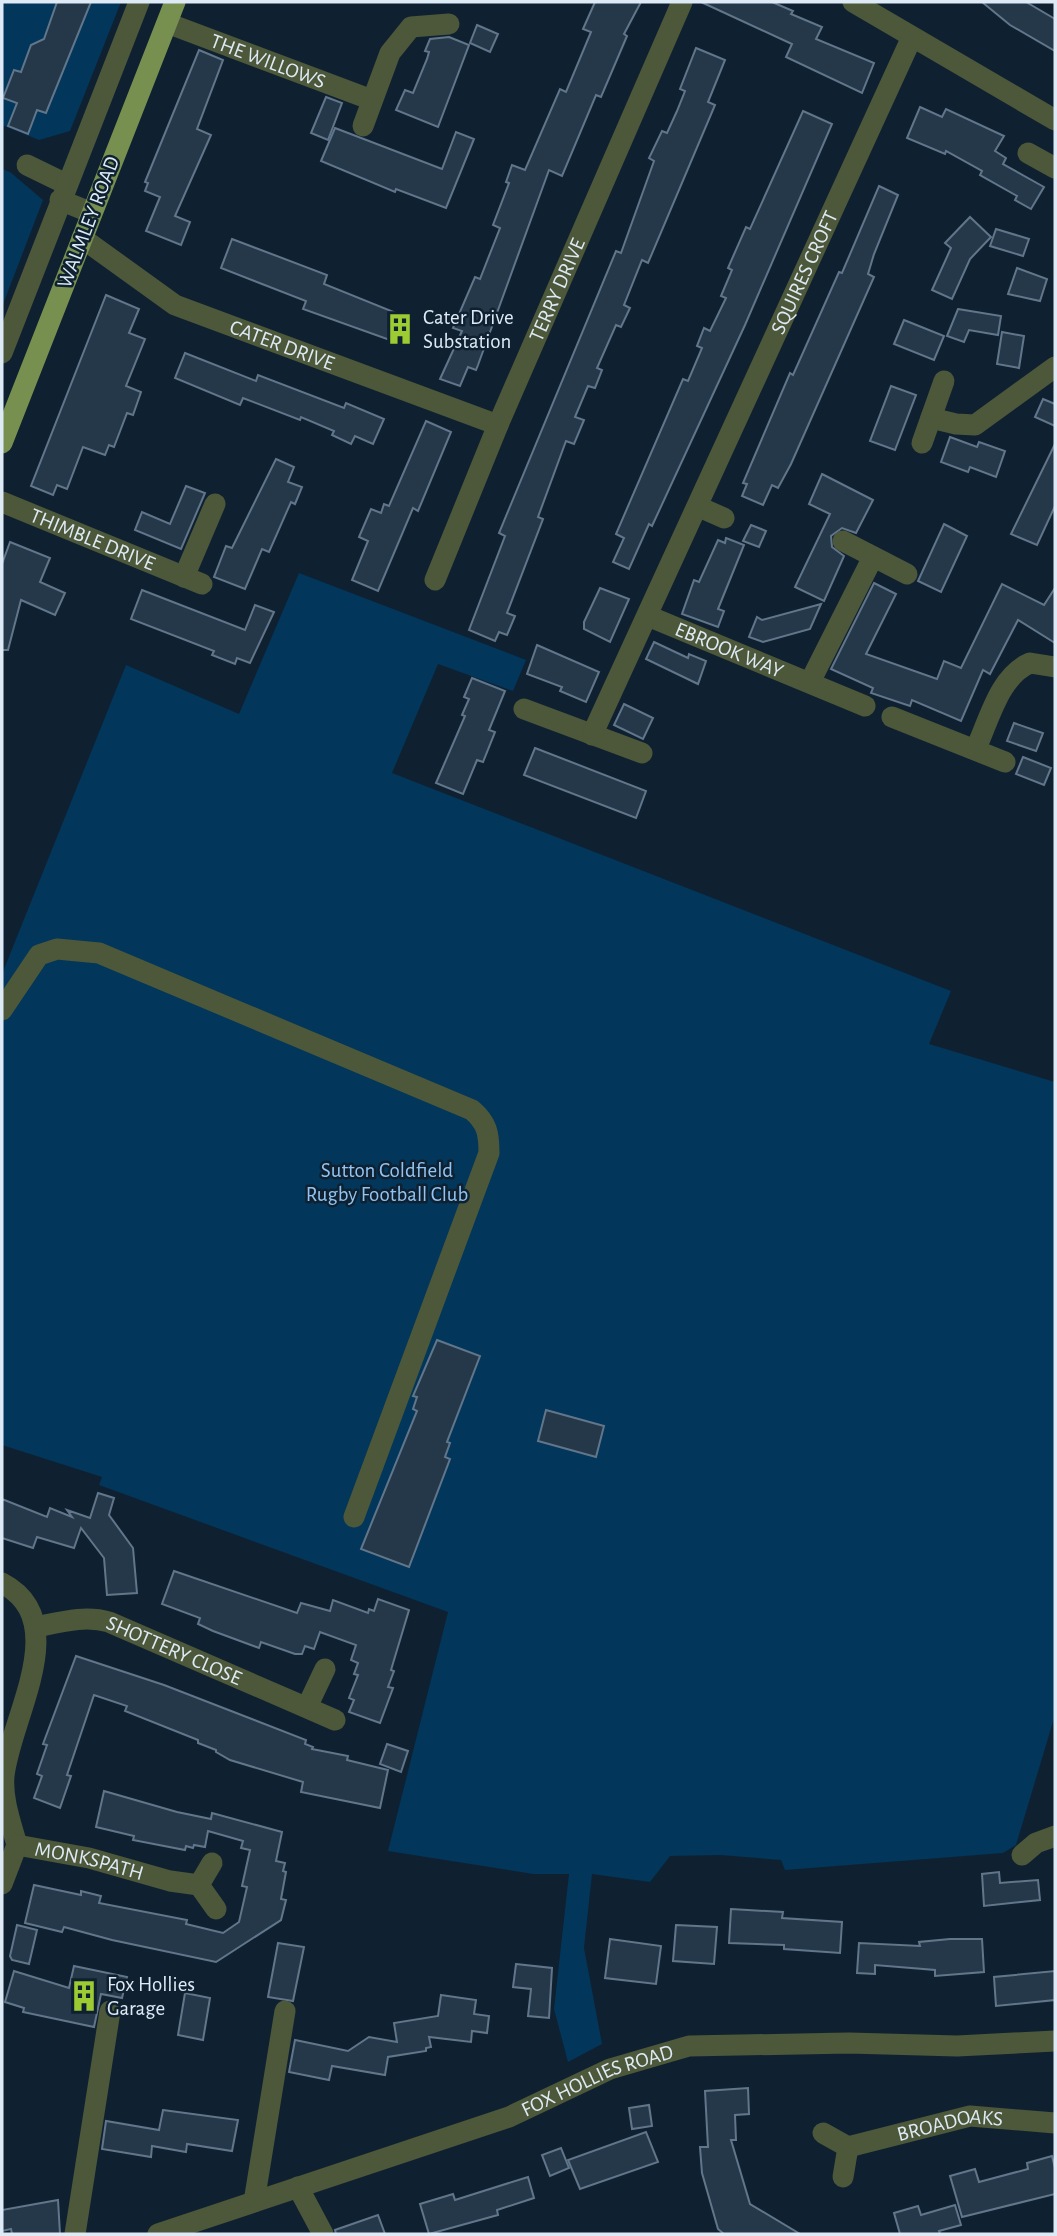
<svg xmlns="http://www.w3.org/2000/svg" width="1057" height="2236" viewBox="0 0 1057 2236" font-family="'Alegreya Sans',sans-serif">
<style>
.green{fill:#02365a}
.building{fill:#243849;stroke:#61768a;stroke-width:2}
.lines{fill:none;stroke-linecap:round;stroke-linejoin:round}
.minor{stroke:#4c5839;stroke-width:21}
.major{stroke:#78904f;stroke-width:21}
.labels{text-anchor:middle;stroke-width:5;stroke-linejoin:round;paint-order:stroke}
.street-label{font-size:21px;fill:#deeaf5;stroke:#0f2131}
.poi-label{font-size:21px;fill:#deeaf5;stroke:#0f2131;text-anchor:start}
.park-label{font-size:21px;fill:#91c4f2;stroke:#0f2131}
</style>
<rect width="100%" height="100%" fill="#0f2131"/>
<g class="green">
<path d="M2,2H121L70,131L39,140L2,125Z"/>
<path d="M2,169L10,172L43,200L2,307Z"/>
<path d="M299,573L526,660L513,691L438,664L392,773L951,991L929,1044L1055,1082V1715L1016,1845L1003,1853L785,1870L781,1860L720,1855L670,1856L650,1882L592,1874L584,1948L602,2044L568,2062L554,2009L569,1874H533L388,1851L448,1612L99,1485L102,1477L2,1445V974L126,665L239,714Z"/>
</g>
<g class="building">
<path d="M57,2H91L46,113L37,110L28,134L8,126L17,103L3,98L14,70L21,72L31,45L44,39Z"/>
<path d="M595,2H641L624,34L627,36L601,97L596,95L562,176L549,170L478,365L476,370L468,367L460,386L440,379L462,331L453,328L475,277L480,279L500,228L493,225L509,183L506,182L512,165L525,170L560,89L566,92L591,32L583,29Z"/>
<path d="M701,2H772L793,11L791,14L822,27L816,39L874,63L862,93L786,57L792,44Z"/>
<path d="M982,2H1026L1055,19V51L1010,25Z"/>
<path d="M477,25L498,34L490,52L470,43Z"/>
<path d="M449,37L469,45L438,127L396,110L405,90L413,93L427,59L429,52L425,51L430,39Z"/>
<path d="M696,48L725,60L708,102L715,105L648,263L642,260L624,305L630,308L621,327L616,325L597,368L602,370L595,388L588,386L575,417L584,420L574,444L566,441L538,517L543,519L507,613L515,616L507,635L499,632L495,641L469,630L505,536L499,533L616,251L621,253L654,161L649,158L662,131L667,133L677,111L685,91L680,89Z"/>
<path d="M199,50L223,60L197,129L211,135L175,216L190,222L181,245L146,231L160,197L145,191L148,183L145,182Z"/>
<path d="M326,97L342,103L328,140L311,133Z"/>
<path d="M920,107L942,117L946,109L1004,136L995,151L1006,158L1003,164L1044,187L1031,209L1015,200L1017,196L980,175L982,171L946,151L945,154L907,138Z"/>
<path d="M803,111L832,124L745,325L652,526L649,524L629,569L613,562L624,538L616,534L683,379L688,381L702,348L697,346L704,328L710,331L726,298L721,296L732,270L728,268L746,227L750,229Z"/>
<path d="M335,128L442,169L456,132L474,139L446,208L396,189L395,192L321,161Z"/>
<path d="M879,186L898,195L874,254L868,274L874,277L791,464L778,488L772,485L763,505L742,496L747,484L743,483L790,373L793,375L839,272L842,273Z"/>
<path d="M970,217L991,237L970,259L952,299L932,290L951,248L945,243Z"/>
<path d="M996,229L1029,239L1023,256L990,246Z"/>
<path d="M232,239L327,275L324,284L411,319L401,344L303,309L306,301L221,268Z"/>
<path d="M1017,268L1047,279L1040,301L1008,294Z"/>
<path d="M106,295L139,309L129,333L145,339L126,386L141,392L133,415L127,413L114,447L109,445L105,455L83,447L67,489L57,485L53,495L31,486Z"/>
<path d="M958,309L1001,316L998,335L969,330L964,342L947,336Z"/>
<path d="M904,320L944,336L934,360L894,344Z"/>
<path d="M1002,332L1024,336L1019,368L997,364Z"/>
<path d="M185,353L256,381L258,375L344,408L346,403L384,419L373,444L355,436L351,444L332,435L334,431L301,417L300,420L243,398L240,405L175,378Z"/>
<path d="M891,386L916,395L895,450L870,441Z"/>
<path d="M1043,399L1055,404V426L1035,417Z"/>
<path d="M426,421L451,432L418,511L413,508L378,591L352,580L368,541L359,537L371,509L381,513L384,504L389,506Z"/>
<path d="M950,437L977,447L979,442L1005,451L996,477L970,467L968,472L941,462Z"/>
<path d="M1055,444V506L1037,545L1011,534Z"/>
<path d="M276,459L294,467L288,482L302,487L295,504L291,502L269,552L262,549L245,589L214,577L226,546L232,548Z"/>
<path d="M822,474L873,500L856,533L842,528L831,536L832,547L844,556L824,601L795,587L830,514L809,504Z"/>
<path d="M186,486L205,493L181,549L135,530L142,512L170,524Z"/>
<path d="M944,524L967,536L941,592L918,581Z"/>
<path d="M751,525L766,531L759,547L743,541Z"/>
<path d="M726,538L744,545L718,609L724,611L718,627L682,614L694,580L699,582L718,540L725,543Z"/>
<path d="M10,542L50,558L40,582L65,593L55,615L21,600L8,650H2V564Z"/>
<path d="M874,583L896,594L866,654L937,679L944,661L961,668L1002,584L1044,605L1055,588V643L1018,620L990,674L983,670L961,721L912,700L910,706L871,693L873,688L831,669Z"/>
<path d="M600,588L629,599L610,642L584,629V622Z"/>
<path d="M142,590L245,630L255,605L274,612L250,663L237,658L235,664L212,655L214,651L131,619Z"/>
<path d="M821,604L810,629L763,642L749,637L757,617L762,620Z"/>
<path d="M654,642L688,658L689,654L706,661L698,684L646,659Z"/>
<path d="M537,645L599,672L586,702L560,691L562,687L527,674Z"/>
<path d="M472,678L505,691L489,730L495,732L483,762L477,760L463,794L436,783L465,716L462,715L469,699L464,697Z"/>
<path d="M624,704L653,718L643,739L614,725Z"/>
<path d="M1014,723L1043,733L1036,751L1007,741Z"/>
<path d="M535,748L646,791L636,818L524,775Z"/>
<path d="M1023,757L1051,768L1044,785L1016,774Z"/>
<path d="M437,1340L480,1356L447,1442L450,1443L445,1457L450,1459L409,1567L361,1549L417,1411L413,1409L417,1397L413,1396Z"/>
<path d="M546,1410L604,1426L596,1457L538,1441Z"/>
<path d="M98,1493L114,1498L109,1515L133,1548L137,1593L107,1595L104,1558L81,1528L74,1548L37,1537L33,1548L2,1538V1499L47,1517L50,1508L72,1517L67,1510L90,1518Z"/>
<path d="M174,1571L297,1613L301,1603L330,1611L333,1600L368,1613L369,1609L374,1611L378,1599L409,1610L391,1670L394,1671L388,1687L393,1688L380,1723L349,1712L354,1700L349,1698L358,1675L354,1674L358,1663L351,1660L356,1645L320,1632L314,1649L305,1646L302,1654H295L261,1642L259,1648L213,1631L198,1624L200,1618L162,1604Z"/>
<path d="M76,1656L164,1685L306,1740L305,1744L313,1747L312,1749L348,1756L347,1760L388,1770L380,1808L301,1792L303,1782L230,1760L216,1752V1750L198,1743V1740L125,1711L127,1706L94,1695L67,1775L71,1776L60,1808L34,1798L42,1776L37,1774L47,1745L43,1744Z"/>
<path d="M387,1744L408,1751L401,1772L380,1764Z"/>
<path d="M104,1791L177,1812L211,1819L212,1813L282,1832L276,1861L285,1863L283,1871L286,1872L281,1899L286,1900L281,1920L216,1962L112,1940L64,1927L62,1932L25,1923L34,1885L81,1895V1891L101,1896L99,1903L187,1920L186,1924L223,1933L239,1922L247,1887L242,1886L250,1850L241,1848L243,1841L208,1831L205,1847L194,1845L193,1848L186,1846L185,1850L133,1840L134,1836L96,1827Z"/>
<path d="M999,1872L1000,1883L1038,1880L1040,1900L984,1906L982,1874Z"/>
<path d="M731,1909L783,1912L782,1918L842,1922L840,1953L784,1949V1945L729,1943Z"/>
<path d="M17,1925L37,1930L29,1964L12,1960L10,1956Z"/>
<path d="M676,1925L717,1927L714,1964L673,1961Z"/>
<path d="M610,1939L661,1946L656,1984L605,1978Z"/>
<path d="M950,1939H982L984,1972L935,1976V1970L875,1965V1974L857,1973L859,1943L920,1946L919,1942Z"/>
<path d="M278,1943L304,1947L293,2001L268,1997Z"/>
<path d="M516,1964L552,1968L549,2018L528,2016L531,1989L513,1987Z"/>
<path d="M74,1966L127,1977L122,1998L101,1994L94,2027L23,2012L24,2008L5,2002L14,1971L69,1988Z"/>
<path d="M1055,1971V2000L996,2006L994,1977Z"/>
<path d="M185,1993L210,1998L203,2040L178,2035Z"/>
<path d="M441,1995L476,2000L474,2014L489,2016L487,2033L472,2031L471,2042L429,2037L431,2047L426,2048V2051L388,2057L385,2075L332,2066L329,2080L289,2072L295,2040L348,2051L369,2037L397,2042L394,2023L438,2016Z"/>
<path d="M748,2088L749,2114L735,2115L736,2140H731L750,2204L800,2234H724L718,2229L702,2173L700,2147H708L705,2091Z"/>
<path d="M649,2105L652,2126L632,2129L629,2108Z"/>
<path d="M163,2110L238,2120L232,2151L187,2144L186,2152L152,2146L151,2157L102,2149L106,2121L159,2130Z"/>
<path d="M646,2132L658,2162L580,2189L568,2160Z"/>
<path d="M561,2148L569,2168L550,2176L542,2155Z"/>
<path d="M1052,2156L1055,2168V2194L962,2217L950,2176L975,2169L979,2182L1028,2169L1027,2163Z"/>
<path d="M528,2177L534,2198L497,2210L498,2215L429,2234L420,2204L453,2194L455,2200Z"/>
<path d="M58,2200L60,2234H12L11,2229L2,2231V2210Z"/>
<path d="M955,2205L961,2225L939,2231L940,2234H900L894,2213L918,2206L921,2215Z"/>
<path d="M378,2215L385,2234H336L335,2230Z"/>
</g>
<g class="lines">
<g class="minor">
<path d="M853,2L1055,120"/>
<path id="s1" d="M167,23L372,100"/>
<path d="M363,126L390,53L411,27L449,24"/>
<path d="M1028,153L1055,168"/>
<path d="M27,165L66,184"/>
<path d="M60,200L92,213"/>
<path id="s2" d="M82,238L175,305L498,425"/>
<path d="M2,353L139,2"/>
<path d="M931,418L956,424L975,425L1055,367"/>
<path d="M922,443L944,381"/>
<path id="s3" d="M2,502L202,584"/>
<path d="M699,507L724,518"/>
<path d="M843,541L907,574"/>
<path d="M184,577L215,504"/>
<path id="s4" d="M435,580L498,425L682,2"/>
<path id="s5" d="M648,616L865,706"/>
<path d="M810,682L873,557"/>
<path d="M524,709L642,753"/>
<path d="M892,717L1005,762"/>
<path id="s6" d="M592,735L912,37"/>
<path d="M976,748C989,721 999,676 1030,663L1055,667"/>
<path d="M2,1010L39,955L57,949L99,953L472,1110C487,1123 489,1133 489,1153L354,1517"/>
<path d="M2,1583C74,1621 10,1718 4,1776C2,1800 11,1823 17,1845"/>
<path id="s7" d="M36,1627C61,1622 85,1615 109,1622L335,1720"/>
<path d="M307,1707L325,1669"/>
<path id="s8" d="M17,1845L89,1858L170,1881L199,1885"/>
<path d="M1022,1855L1036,1843L1055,1836"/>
<path d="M212,1863L199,1885L216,1909"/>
<path d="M2,1884L17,1845"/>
<path d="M823,2133L848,2147L843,2177"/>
<path id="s9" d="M848,2147L970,2116L1055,2123"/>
<path d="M298,2187L323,2234"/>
<path d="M254,2202L285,2011"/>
<path d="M75,2234L110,2011"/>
<path id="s10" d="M158,2234L509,2117L610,2069L689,2046L849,2043L957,2046L1055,2041"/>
</g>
<path class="major" d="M2,443L175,2"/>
</g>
<defs>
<symbol id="building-bare" viewBox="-9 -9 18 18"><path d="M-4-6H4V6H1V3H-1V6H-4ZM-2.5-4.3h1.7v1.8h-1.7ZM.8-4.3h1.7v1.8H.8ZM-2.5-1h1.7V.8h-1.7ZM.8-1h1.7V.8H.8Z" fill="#9ccb32" stroke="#0f2131" stroke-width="2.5" paint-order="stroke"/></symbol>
</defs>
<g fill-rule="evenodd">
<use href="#building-bare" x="378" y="307" width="44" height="44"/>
<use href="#building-bare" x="62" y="1974" width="44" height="44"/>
</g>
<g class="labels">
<g class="street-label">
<text dy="7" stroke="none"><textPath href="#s1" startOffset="108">THE WILLOWS</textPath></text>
<text transform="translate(88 222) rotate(-69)" y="7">WALMLEY ROAD</text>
<text dy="7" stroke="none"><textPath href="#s6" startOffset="509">SQUIRES CROFT</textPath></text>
<text dy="7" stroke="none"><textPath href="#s4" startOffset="315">TERRY DRIVE</textPath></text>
<text dy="7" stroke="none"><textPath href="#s2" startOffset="229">CATER DRIVE</textPath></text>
<text dy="7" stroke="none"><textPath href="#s3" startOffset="98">THIMBLE DRIVE</textPath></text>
<text dy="7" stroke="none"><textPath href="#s5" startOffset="88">EBROOK WAY</textPath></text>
<text dy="7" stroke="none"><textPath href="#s7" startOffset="145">SHOTTERY CLOSE</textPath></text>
<text dy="7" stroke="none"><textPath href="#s8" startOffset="74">MONKSPATH</textPath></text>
<text dy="7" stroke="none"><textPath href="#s10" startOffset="466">FOX HOLLIES ROAD</textPath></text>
<text dy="7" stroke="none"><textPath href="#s9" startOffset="105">BROADOAKS</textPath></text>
</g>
<g class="poi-label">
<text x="423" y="324">Cater Drive<tspan x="423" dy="24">Substation</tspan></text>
<text x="107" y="1991">Fox Hollies<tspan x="107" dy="24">Garage</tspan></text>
</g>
<g class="park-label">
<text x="387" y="1177">Sutton Coldfield<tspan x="387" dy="24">Rugby Football Club</tspan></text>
</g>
</g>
<rect width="1057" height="2236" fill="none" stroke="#deeaf5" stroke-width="7"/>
</svg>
